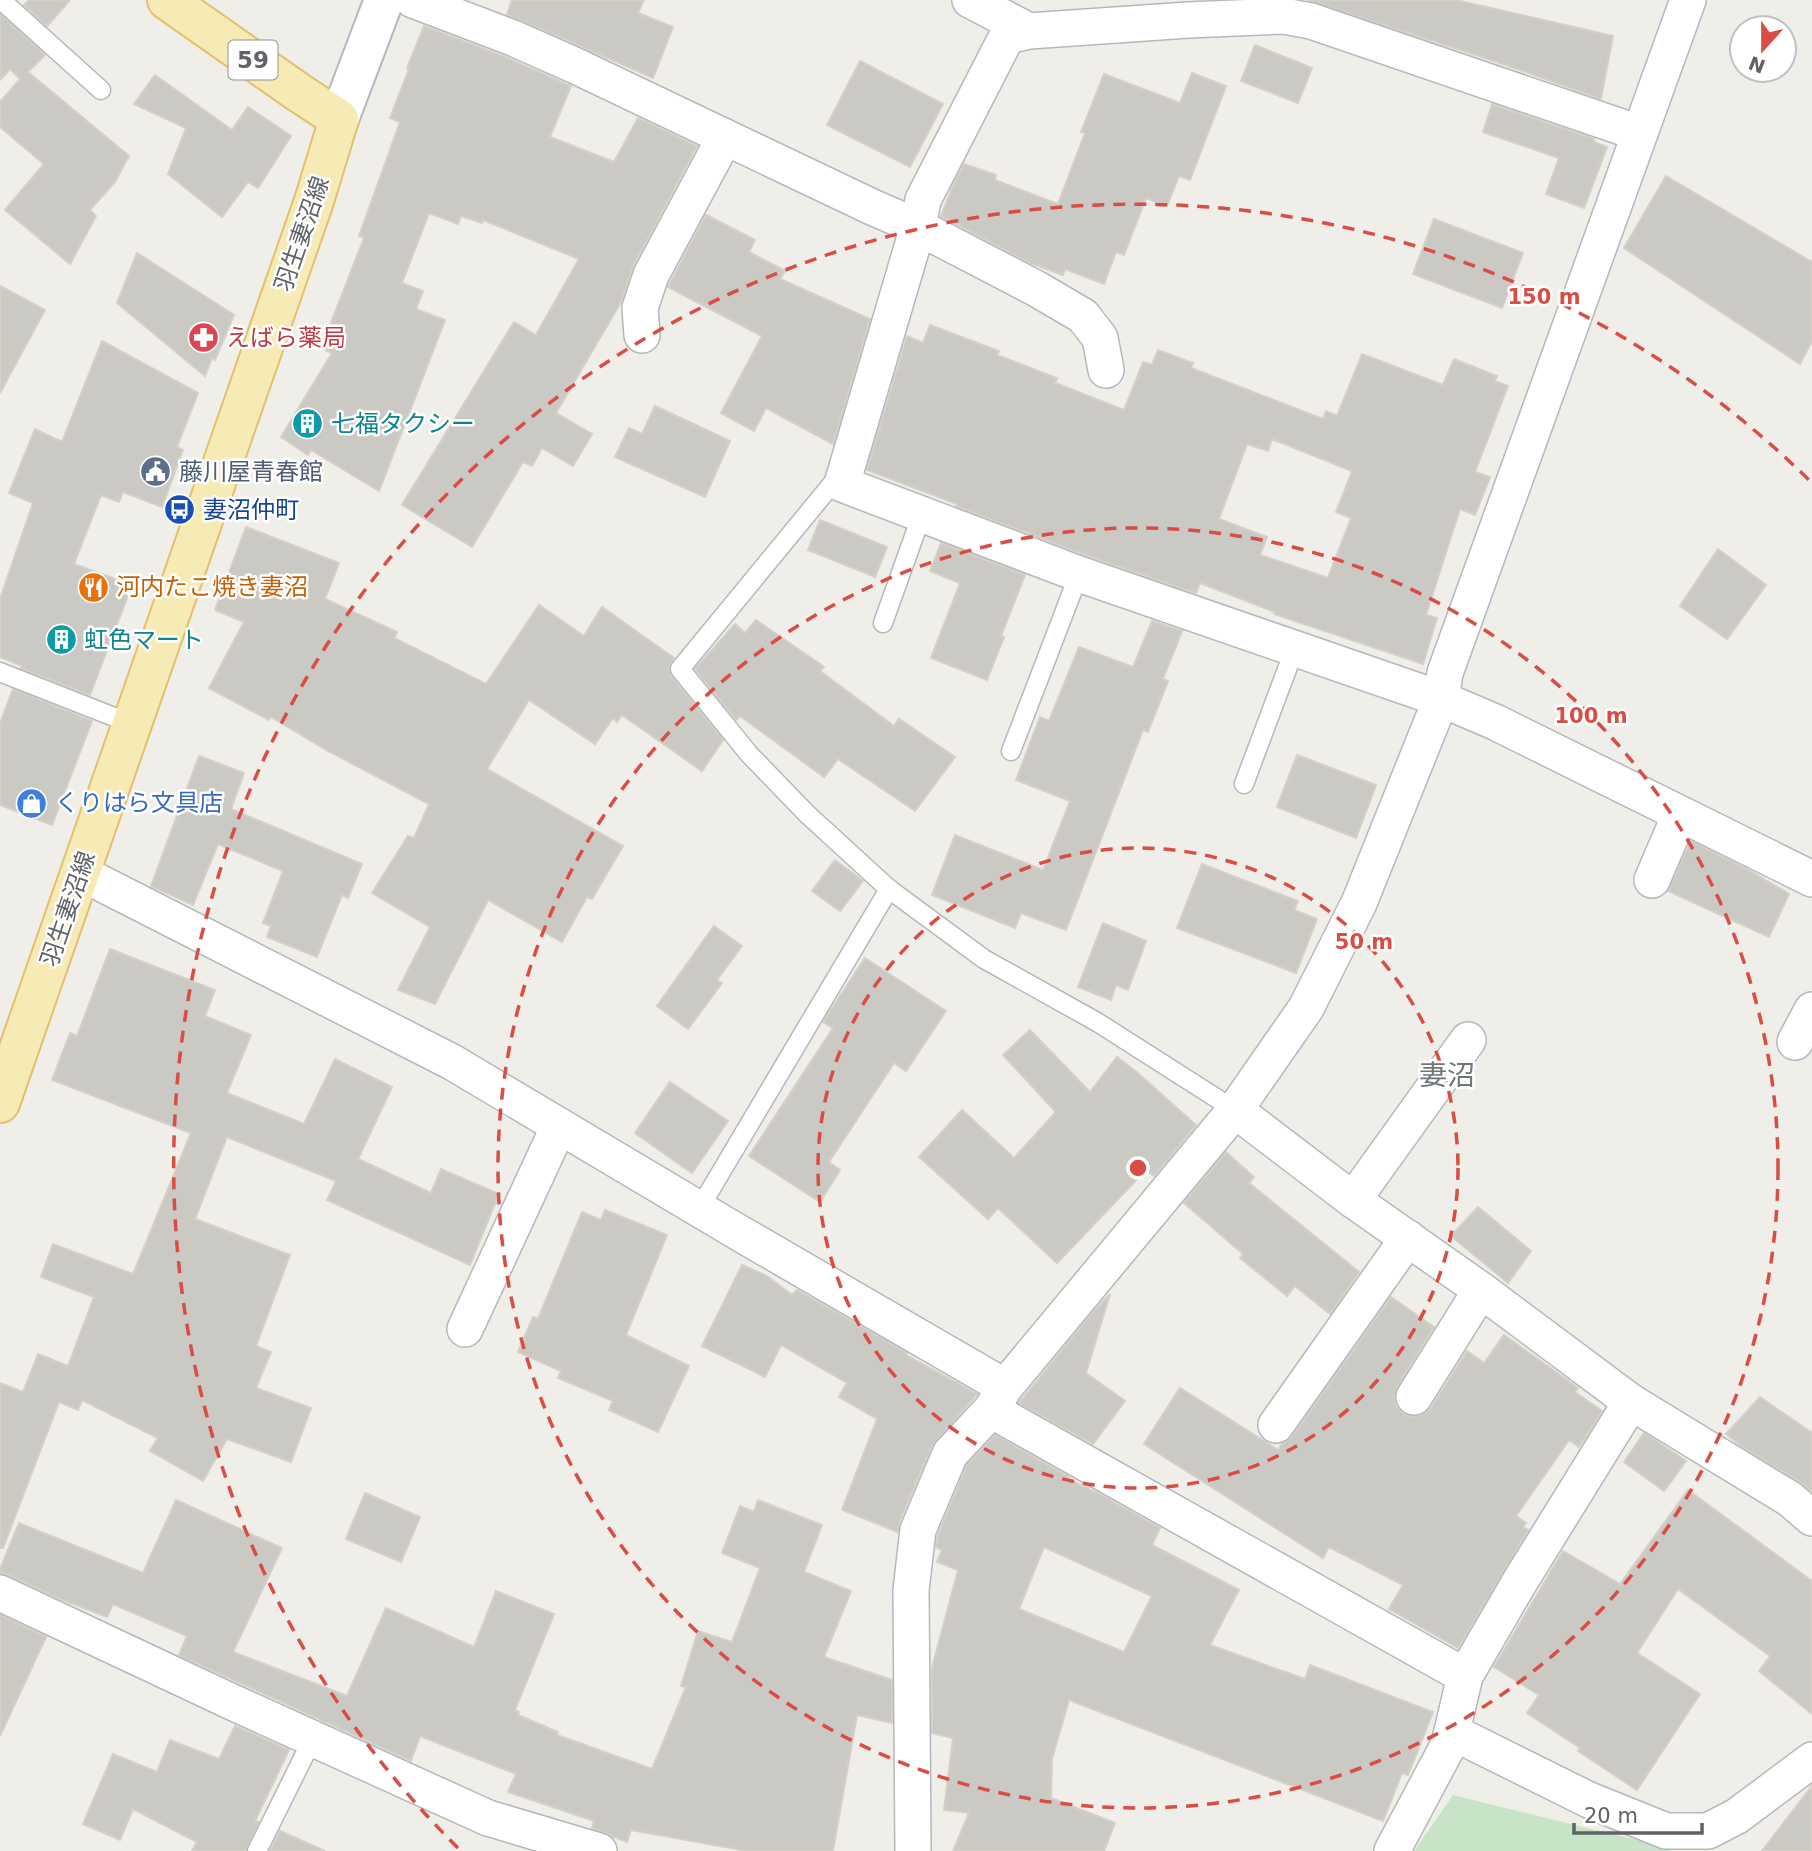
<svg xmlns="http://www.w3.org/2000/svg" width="1812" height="1851" viewBox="0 0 1812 1851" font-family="'DejaVu Sans','Noto Sans JP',sans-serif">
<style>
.green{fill:#c8e4c7}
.building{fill:#cbc9c4;stroke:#d4d0c7;stroke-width:2;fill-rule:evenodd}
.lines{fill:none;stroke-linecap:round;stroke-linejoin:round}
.service-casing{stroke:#b5b8bb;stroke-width:21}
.minor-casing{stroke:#b5b8bb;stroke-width:38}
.secondary-casing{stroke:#b4b7bb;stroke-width:42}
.primary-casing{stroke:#e4c06d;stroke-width:42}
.service{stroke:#fff;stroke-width:18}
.minor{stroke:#fff;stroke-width:35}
.secondary{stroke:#fff;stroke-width:38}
.primary{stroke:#f7ebb5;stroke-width:38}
.ring{fill:none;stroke:#d94d45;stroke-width:3.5;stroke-dasharray:12 9}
.labels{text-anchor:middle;stroke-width:5;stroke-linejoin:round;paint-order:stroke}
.shield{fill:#fff;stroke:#8f9295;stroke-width:2}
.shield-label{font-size:23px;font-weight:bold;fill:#5f6367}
.street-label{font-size:24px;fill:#5f6367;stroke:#fff}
.health-label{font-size:24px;fill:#be3a42;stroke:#fff;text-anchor:start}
.culture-label{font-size:24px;fill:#0d838f;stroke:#fff;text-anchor:start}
.service-label{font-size:24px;fill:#4e5e75;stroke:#fff;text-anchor:start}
.transit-label{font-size:24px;fill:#164399;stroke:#fff;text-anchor:start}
.food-label{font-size:24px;fill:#c56008;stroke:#fff;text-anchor:start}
.shop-label{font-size:24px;fill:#366cbe;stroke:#fff;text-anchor:start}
.quarter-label{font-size:28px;fill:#707578;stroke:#fff}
.centre{fill:#d94d45;stroke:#fff;stroke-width:3.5}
.ring-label{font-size:21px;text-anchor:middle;font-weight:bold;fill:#d94d45;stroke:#fff;stroke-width:5;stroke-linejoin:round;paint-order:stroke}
</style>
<rect width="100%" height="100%" fill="#f0eee8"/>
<path class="green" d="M1453,1795L1661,1846L1670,1851H1414Z"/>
<g class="building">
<path d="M29,0H70L47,26L24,5Z"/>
<path d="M512,0H644L638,13L673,27L653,78L507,14Z"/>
<path d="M1308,0H1456L1613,36L1601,99L1506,65Z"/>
<path d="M0,14L45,55L28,72L129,156L115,182L90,210L96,216L70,264L5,210L44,164L0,127V102L20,79L10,69L0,80Z"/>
<path d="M424,26L505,57L571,86L550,137L614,162L638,118L697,146L633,266L621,302L556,413L592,434L573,466L542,448L532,466L523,462L472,547L402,505L514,322L536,335L579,259L483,220L482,223L461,216L458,224L429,213L402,283L423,291L416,309L445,320L379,491L311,450L308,455L281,437L332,353L321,348L364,238L359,236L400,122L390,118L409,69L407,68Z"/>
<path d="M1255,45L1312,68L1298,103L1241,81Z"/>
<path d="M860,61L943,104L910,167L827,125Z"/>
<path d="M1192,73L1226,86L1190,180L1179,176L1167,206L1146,198L1124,255L1116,252L1104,284L1065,269L1063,275L1030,263L941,216L952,188L964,164L996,175L995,180L1058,204L1085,133L1081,132L1104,74L1180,103Z"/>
<path d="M155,75L232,130L248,107L291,136L258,188L248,182L222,217L168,174L186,128L134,104Z"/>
<path d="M1492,104L1594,139V142L1607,147L1584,208L1546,194L1559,158L1483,132Z"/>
<path d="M1666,176L1812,262V341L1800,364L1624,248Z"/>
<path d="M706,215L755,240L749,252L785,271L780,279L870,319L833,444L766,408L754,431L721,413L762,336L668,287Z"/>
<path d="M1434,219L1523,253L1502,308L1413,274Z"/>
<path d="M137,253L234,315L215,360L212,358L205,376L117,303Z"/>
<path d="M0,286L45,310L0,393Z"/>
<path d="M930,325L999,351L997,355L1057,378L1055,383L1124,410L1143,362L1152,365L1158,350L1193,363L1191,368L1323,419L1326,411L1337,416L1362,354L1443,385L1454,359L1497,376L1495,381L1508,386L1475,472L1490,477L1475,515L1460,509L1426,615L1437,618L1423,664L1274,614L1275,612L1200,583L1196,593L1086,555L956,506L957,504L867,470L907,336L923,343ZM1272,439L1352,471L1336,512L1351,518L1328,578L1260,555L1267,537L1219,519L1247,444L1268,451Z"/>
<path d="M102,341L198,393L177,447L183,450L162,507L123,492L119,502L101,495L74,564L132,585L90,695L21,668L22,666L0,657V599L33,503L9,493L35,429L62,442Z"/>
<path d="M655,406L730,441L705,497L615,457L629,428L642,434Z"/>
<path d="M820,520L887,547L875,577L808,550Z"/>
<path d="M246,527L339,563L325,599L397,632L394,638L486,684L539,605L584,636L602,607L674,658L669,667L671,676L723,740L702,771L622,715L617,722L613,718L595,744L529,700L487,769L623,846L592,899L587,897L562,942L488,900L435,1004L398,990L430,927L372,893L408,836L414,838L429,804L328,751L271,717L269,720L209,688L244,622L215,610Z"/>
<path d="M941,543L1025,575L1001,636L1004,637L987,680L931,658L960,583L930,571Z"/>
<path d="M1718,549L1766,585L1727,639L1680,606Z"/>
<path d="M756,620L824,667L820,671L894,726L899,719L955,757L915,811L838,759L824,777L740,716L736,720L695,669L735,624L745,633Z"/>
<path d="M1152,621L1182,631L1163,679L1168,681L1148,732L1143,730L1066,930L1021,913L1015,928L932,895L955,835L1043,870L1070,801L1016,780L1040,717L1049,721L1079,647L1133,667Z"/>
<path d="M13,689L92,721L52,825L0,805V723Z"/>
<path d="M1297,755L1376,785L1356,838L1277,807Z"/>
<path d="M199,756L244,773L231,809L362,864L348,898L342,895L317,957L267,937L271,926L263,923L283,871L218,844L193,905L151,886Z"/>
<path d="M1691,841L1750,871L1789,894L1769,937L1668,891Z"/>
<path d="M835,860L863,881L840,911L812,891Z"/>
<path d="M1202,864L1298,901L1294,910L1317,919L1296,973L1177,928Z"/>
<path d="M1103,923L1146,941L1128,990L1116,985L1111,1000L1078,987Z"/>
<path d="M714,926L742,946L717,980L722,983L688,1029L657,1006Z"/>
<path d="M110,949L215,990L205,1016L251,1035L227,1093L304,1124L335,1059L392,1087L358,1159L431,1193L441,1169L499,1194L470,1265L327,1200L336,1181L227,1137L195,1219L290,1255L256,1346L271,1352L256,1388L311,1408L291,1462L227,1439L203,1481L150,1451L158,1438L82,1400L78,1410L59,1402L3,1548H0V1383L23,1392L38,1354L68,1366L94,1297L41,1277L53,1244L133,1274L191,1133L52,1080L70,1033L77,1036Z"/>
<path d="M865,958L946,1011L906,1071L894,1063L829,1162L840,1170L820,1202L749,1156L833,1028L823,1022Z"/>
<path d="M1030,1030L1090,1092L1117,1057L1138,1073L1196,1125L1154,1176L1146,1170L1057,1263L998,1208L988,1219L919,1157L962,1110L1014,1158L1056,1112L1003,1055Z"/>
<path d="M670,1082L728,1121L692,1173L635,1133Z"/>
<path d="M1226,1152L1254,1177L1249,1183L1359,1272L1330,1314L1295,1286L1287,1296L1240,1258L1243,1254L1184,1203Z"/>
<path d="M1478,1207L1531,1251L1508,1283L1451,1236Z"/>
<path d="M605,1210L667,1235L626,1335L689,1366L658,1432L609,1410L613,1401L558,1378L561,1371L518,1352L533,1317L538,1319L582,1212L601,1220Z"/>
<path d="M742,1265L767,1276L792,1295L797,1290L907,1353L906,1355L977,1394L932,1446L899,1522L898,1532L842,1510L877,1419L839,1397L847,1383L781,1345L765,1377L702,1346Z"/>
<path d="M1110,1294L1086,1373L1125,1401L1093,1444L1019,1403L1094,1311Z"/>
<path d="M1391,1297L1434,1327L1397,1387L1394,1397L1396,1406L1404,1414L1414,1417L1424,1414L1431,1408L1467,1351L1484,1363L1504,1335L1578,1388L1575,1392L1602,1411L1579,1447L1569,1440L1516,1516L1526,1523L1523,1527L1528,1530L1458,1648L1389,1609L1403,1585L1329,1547L1323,1558L1144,1444L1180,1388L1278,1450L1282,1444L1292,1437Z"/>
<path d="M1760,1397L1812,1433V1491L1800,1482L1741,1446L1726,1434Z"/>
<path d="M1644,1433L1686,1461L1664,1491L1624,1462Z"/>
<path d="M995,1435L1069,1477L1068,1479L1099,1494L1160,1528L1152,1545L1239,1590L1210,1645L1305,1679L1310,1665L1433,1712L1408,1775L1402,1773L1383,1821L1069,1700L1052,1759L1051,1798L1115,1823L1104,1851H953L969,1813L944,1810L953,1738L932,1733V1668L958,1570L937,1562L942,1550L936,1547L938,1535L967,1465ZM1044,1547L1152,1596L1124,1652L1019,1609Z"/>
<path d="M1688,1490L1812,1581V1714L1759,1671L1770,1656L1678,1589L1637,1653L1700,1694L1637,1790L1578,1751L1580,1748L1527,1713L1539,1695L1494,1667L1563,1551L1620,1584Z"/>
<path d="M365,1493L420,1517L401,1562L346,1539Z"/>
<path d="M176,1500L282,1548L233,1652L347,1696L386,1608L474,1647L496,1591L554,1614L515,1710L519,1712L518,1715L558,1732L557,1735L652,1769L686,1687L681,1686L698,1631L732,1642L760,1568L722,1553L740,1506L754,1512L758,1500L822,1525L804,1572L851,1591L824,1657L892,1680V1723L857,1715L833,1851H747L631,1830L627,1842L592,1828L594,1821L508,1792L516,1774L420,1736L411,1761L179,1655L187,1636L113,1604L107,1617L63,1600L9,1575L0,1573V1569L19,1523L143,1573Z"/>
<path d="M0,1615L46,1637L0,1736Z"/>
<path d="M235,1726L289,1750L255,1821L259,1822L246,1851H192L197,1842L133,1809L120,1840L83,1824L113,1754L157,1772L170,1740L219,1759Z"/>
<path d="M1812,1786V1851H1762Z"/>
<path d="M280,1831L325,1851H270Z"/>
</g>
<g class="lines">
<defs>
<g id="service">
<path d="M1,0L101,90"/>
<path d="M841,473L680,669L749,754L807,814L889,889L984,959L1097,1022L1235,1110"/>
<path d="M883,623L922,514"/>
<path d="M0,672L132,724"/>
<path d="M1011,751L1079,574"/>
<path d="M1244,784L1295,648"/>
<path d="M699,1209L889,889"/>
<path d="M257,1851L313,1738"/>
</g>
<g id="minor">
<path d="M413,0L513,38L576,66L872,207L918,227L1037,289L1083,316L1100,338L1106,370"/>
<path d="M970,0L1029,31"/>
<path d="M1639,133L1311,21L1284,16L1188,20L1029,31L1007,36L923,200L918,227L842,484L1079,574L1441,699L1495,722L1812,879"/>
<path d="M642,335L640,308L651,275L725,137"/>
<path d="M81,873L452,1062L736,1231L1005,1387"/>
<path d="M1652,880L1680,815"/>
<path d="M1795,1042L1812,1010"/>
<path d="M1235,1110L1353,1200L1481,1290L1631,1402L1790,1499L1812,1518"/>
<path d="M1353,1200L1468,1040"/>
<path d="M465,1329L559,1126"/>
<path d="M1414,1397L1481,1290"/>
<path d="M991,1410L1465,1676"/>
<path d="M1276,1425L1408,1238"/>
<path d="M0,1593L232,1702L488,1818L599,1851"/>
<path d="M1452,1732L1589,1800L1666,1831H1708L1737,1816L1812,1760"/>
<path d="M913,1851L911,1590L918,1530L950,1454L991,1410L1005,1387L1235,1110L1306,1008L1359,903L1441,699L1445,673L1688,0"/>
<path d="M1392,1851L1449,1744L1465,1676L1519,1583L1631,1402"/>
</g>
<path id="secondary" d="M339,119L384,0"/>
<path id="primary" d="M0,1103L314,201L339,119L298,92L167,0"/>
</defs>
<use href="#service" class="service-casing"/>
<use href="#minor" class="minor-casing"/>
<use href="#secondary" class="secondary-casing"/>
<use href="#primary" class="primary-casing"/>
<use href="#service" class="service"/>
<use href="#minor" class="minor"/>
<use href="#secondary" class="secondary"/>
<use href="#primary" class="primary"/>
</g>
<g class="ring">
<circle cx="1138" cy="1168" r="320"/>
<circle cx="1138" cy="1168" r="640"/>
<path d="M458 1848A961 961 0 0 1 1812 483"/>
</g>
<defs>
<symbol id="pharmacy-disc" viewBox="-11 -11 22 22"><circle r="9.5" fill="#e0444e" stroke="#fff"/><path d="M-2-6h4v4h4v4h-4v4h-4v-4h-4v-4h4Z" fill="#fff"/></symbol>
<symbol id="building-disc" viewBox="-11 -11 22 22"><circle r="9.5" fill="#0f9aa8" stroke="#fff"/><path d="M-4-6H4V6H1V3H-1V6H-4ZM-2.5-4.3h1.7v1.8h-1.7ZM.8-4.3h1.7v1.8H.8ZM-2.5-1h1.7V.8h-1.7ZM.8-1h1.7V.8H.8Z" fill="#fff"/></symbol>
<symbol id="civic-disc" viewBox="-11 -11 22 22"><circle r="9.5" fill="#5c6f8a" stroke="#fff"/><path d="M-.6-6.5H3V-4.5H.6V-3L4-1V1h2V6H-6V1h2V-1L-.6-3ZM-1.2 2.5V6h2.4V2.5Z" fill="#fff"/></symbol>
<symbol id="bus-disc" viewBox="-11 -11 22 22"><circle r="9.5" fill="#1a4fb4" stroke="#fff"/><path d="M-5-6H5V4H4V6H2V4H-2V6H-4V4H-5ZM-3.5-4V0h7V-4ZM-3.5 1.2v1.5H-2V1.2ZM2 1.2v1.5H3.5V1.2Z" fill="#fff"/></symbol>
<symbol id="restaurant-disc" viewBox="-11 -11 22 22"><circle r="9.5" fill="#e8710a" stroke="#fff"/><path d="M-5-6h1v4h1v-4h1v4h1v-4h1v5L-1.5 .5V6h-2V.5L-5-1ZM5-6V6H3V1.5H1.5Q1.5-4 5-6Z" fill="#fff"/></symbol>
<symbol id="shop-disc" viewBox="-11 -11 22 22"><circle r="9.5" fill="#3f7fe0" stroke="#fff"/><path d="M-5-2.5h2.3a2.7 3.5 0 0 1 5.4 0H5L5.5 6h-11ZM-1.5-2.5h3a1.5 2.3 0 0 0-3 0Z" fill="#fff"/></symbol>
</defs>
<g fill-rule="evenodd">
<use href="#pharmacy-disc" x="186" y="320" width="35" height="35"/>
<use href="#building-disc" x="290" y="406" width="35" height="35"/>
<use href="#civic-disc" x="138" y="454" width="35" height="35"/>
<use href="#bus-disc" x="162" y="492" width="35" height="35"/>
<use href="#restaurant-disc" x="76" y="570" width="35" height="35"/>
<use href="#building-disc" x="44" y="622" width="35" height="35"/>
<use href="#shop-disc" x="14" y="786" width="35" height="35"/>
</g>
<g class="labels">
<rect class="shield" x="228.5" y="40.5" width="49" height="39" rx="5"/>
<g class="shield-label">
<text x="253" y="68">59</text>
</g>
<g class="street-label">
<text transform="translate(302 234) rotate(-71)" y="8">羽生妻沼線</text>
<text transform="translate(68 909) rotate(-71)" y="8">羽生妻沼線</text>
</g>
<g class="health-label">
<text x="226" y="346">えばら薬局</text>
</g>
<g class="culture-label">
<text x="331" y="432">七福タクシー</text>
<text x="84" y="648">虹色マート</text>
</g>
<g class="service-label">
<text x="179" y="480">藤川屋青春館</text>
</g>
<g class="transit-label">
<text x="203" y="518">妻沼仲町</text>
</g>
<g class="food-label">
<text x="116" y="595">河内たこ焼き妻沼</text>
</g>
<g class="shop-label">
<text x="55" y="811">くりはら文具店</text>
</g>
<g class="quarter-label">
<text x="1447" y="1085">妻沼</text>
</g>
</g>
<circle cx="1138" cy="1168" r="10" class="centre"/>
<g class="ring-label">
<text x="1544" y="304">150 m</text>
<text x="1591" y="723">100 m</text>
<text x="1364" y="949">50 m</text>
</g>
<g transform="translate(1763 49) rotate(201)"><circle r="33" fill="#ffffff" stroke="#bfc1c2" stroke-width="2"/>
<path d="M0-5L12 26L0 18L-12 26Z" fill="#d94d45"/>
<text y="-10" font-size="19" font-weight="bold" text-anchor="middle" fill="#5f6367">N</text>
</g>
<path d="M1574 1823v10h128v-10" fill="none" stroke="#5f6367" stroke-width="3.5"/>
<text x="1584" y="1823" font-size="21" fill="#5f6367" stroke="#ffffff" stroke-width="5" paint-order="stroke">20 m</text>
</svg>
